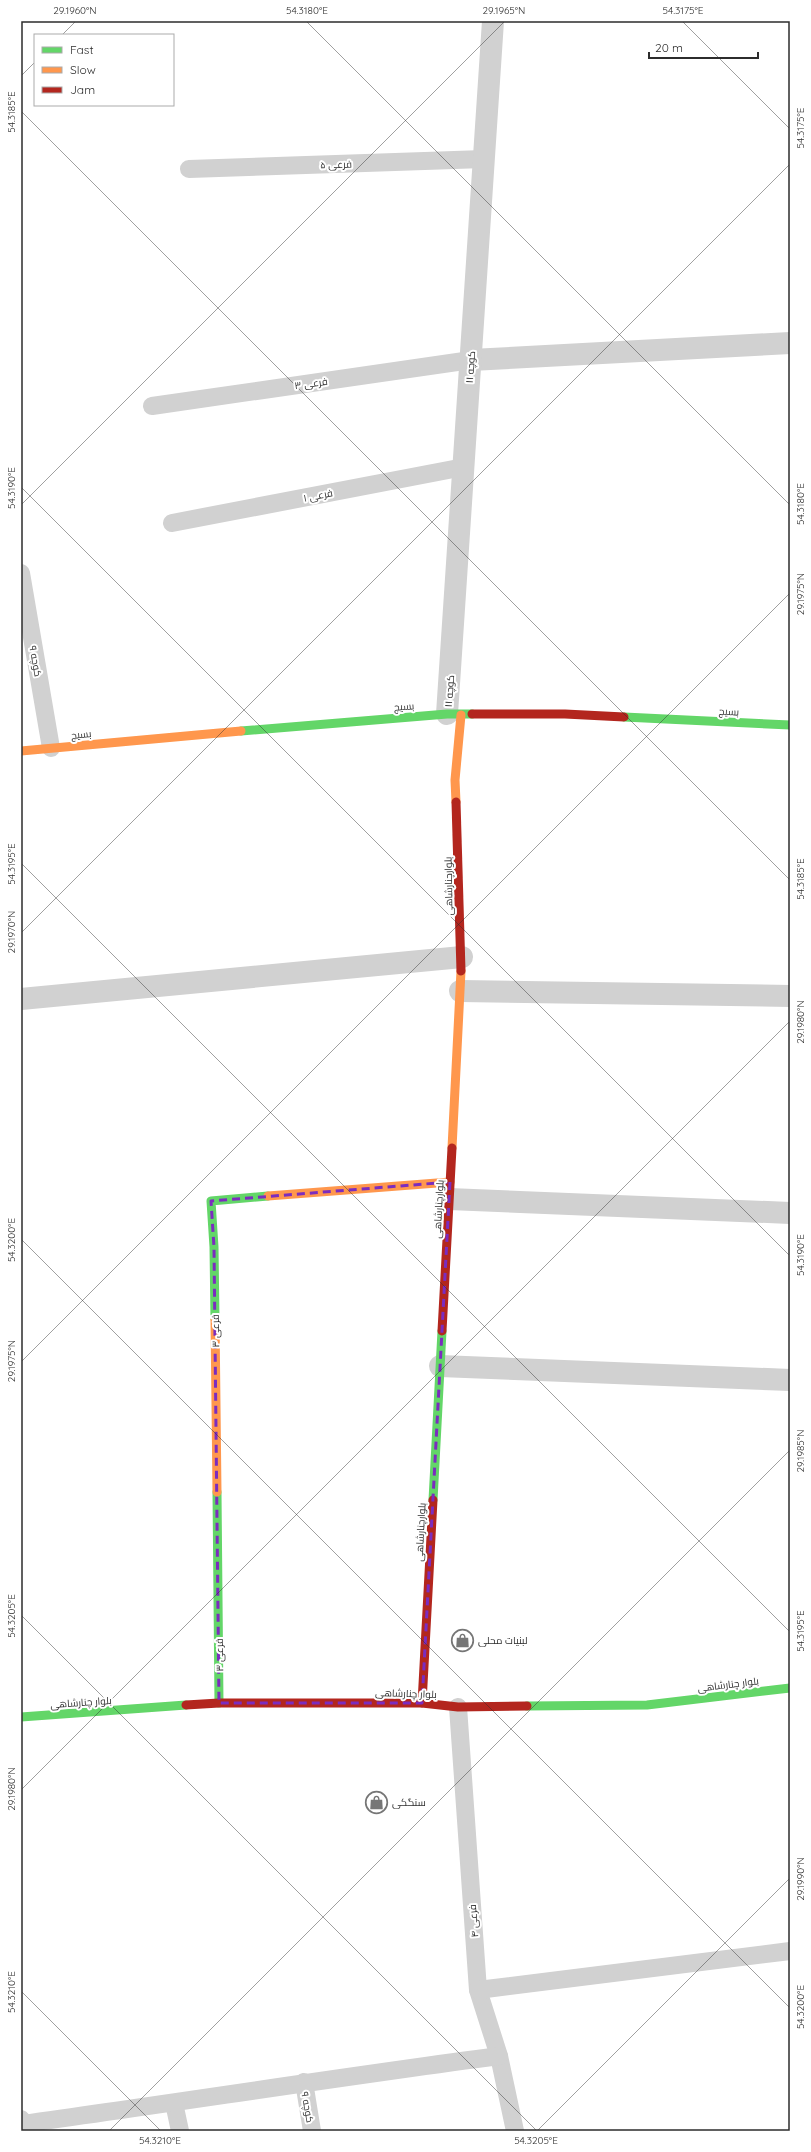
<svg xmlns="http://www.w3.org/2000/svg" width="811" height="2152" viewBox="0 0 811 2152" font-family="Quicksand,Cairo,sans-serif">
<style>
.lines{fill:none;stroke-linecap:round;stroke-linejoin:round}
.lane{stroke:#d1d1d1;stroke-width:18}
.street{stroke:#d1d1d1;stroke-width:22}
.fast{stroke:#63d668;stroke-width:9}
.slow{stroke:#ff974d;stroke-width:9}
.jam{stroke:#b3261e;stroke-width:9}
.marked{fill:none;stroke:#7b2cbf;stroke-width:3;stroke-dasharray:8 5;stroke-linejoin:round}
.ticks{fill:none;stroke:#2c2c2c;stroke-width:1;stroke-opacity:0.45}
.labels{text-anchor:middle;stroke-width:4;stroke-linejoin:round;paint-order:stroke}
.street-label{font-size:10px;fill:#2c2c2c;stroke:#fff}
.poi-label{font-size:10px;fill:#2c2c2c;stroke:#fff;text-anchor:start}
.neatline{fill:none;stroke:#2c2c2c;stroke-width:1.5}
.ticks-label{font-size:10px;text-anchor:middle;fill:#2c2c2c}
</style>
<rect width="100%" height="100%" fill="#fff"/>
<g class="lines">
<g class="lane">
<path d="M189,169L484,159"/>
<path d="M152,406L471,360"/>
<path d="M172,523L464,467"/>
<path d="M21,573L51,748"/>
<path d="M458,1707L478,1990L499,2056L515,2131"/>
<path d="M478,1990L790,1951"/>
<path d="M304,2082L312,2131"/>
<path d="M174,2103L180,2131"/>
<path d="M21,2119L22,2124C181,2102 340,2077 499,2056"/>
</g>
<g class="street">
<path d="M471,360L790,343"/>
<path d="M447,714L493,21"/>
<path d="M460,991L790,996"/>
<path d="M21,999L462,957"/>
<path d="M449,1199L790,1213"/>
<path d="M440,1366L790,1380"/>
</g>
<g class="fast">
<path d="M624,717L790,725"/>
<path d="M241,731L447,714H472"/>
<path d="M215,1319L214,1247L211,1201L268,1196"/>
<path d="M217,1492L219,1703"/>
<path d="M433,1500L442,1331"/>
<path d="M527,1706L647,1705L790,1688"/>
<path d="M21,1717L186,1705"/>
</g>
<g class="slow">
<path d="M21,751L241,731"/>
<path d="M456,802L455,780L461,715"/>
<path d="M452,1148L461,971"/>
<path d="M268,1196L450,1182"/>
<path d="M215,1319L217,1492"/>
</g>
<g class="jam">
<path d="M472,714H565L624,717"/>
<path d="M456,802L461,971"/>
<path d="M442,1331L452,1148"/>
<path d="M422,1703L433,1500"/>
<path d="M186,1705L219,1703H422L458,1707L527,1706"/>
</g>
</g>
<path class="marked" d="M450,1182L422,1703H219L214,1247L211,1201Z"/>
<path class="ticks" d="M306,21L790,505M682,21L790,129M62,35L76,21M21,76L35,62M21,111L790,880M21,487L790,1256M21,505L505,21M21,863L790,1632M21,933L790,164M21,1239L790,2008M21,1362L790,593M21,1615L537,2131M21,1790L790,1021M21,1991L161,2131M109,2131L790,1450M537,2131L790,1878"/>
<defs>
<symbol id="shop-ring" viewBox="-11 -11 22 22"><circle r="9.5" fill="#fff" stroke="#767676" stroke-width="1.5"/><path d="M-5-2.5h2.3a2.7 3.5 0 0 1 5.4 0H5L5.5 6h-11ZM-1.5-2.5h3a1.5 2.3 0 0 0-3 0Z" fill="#767676"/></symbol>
</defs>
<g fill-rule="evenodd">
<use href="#shop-ring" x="450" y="1628" width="25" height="25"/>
<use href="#shop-ring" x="364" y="1790" width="25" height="25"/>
</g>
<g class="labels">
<g class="street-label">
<text transform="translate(336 164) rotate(-2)" y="4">فرعی ۵</text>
<text transform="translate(470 367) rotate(-86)" y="4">کوچه ۱۱</text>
<text transform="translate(311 383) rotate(-8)" y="4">فرعی ۳</text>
<text transform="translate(318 495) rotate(-11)" y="4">فرعی ۱</text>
<text transform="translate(36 661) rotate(80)" y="4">کوچه ۹</text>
<text transform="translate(449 691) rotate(-86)" y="4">کوچه ۱۱</text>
<text transform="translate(404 706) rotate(-4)" y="4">بسیج</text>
<text transform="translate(729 711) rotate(3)" y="4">بسیج</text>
<text transform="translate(81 734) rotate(-5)" y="4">بسیج</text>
<text transform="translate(448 886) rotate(-91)" y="4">بلوارچنارشاهی</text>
<text transform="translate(438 1209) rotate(-87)" y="4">بلوارچنارشاهی</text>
<text transform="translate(215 1331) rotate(-91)" y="4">فرعی ۳</text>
<text transform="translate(420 1532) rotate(-87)" y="4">بلوارچنارشاهی</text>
<text transform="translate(219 1655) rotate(-91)" y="4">فرعی ۳</text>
<text transform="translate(728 1684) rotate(-7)" y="4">بلوار چنارشاهی</text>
<text transform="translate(406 1693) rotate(2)" y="4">بلوار چنارشاهی</text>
<text transform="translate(81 1702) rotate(-4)" y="4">بلوار چنارشاهی</text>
<text transform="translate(473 1921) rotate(-94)" y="4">فرعی ۴</text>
<text transform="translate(308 2107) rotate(80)" y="4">کوچه ۹</text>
</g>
<g class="poi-label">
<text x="478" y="1644">لبنیات محلی</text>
<text x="392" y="1806">سنگکی</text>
</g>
</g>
<rect width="811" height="2152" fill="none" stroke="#ffffff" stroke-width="44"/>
<rect x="34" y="34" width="140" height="72" fill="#ffffff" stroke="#ababab"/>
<rect x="42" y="47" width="20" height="6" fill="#63d668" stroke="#ababab"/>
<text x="70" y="54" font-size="12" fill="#2c2c2c">Fast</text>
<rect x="42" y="67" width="20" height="6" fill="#ff974d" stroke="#ababab"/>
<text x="70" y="74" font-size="12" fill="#2c2c2c">Slow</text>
<rect x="42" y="87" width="20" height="6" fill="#b3261e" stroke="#ababab"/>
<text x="70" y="94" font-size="12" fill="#2c2c2c">Jam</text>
<path d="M649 52v6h109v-6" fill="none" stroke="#2c2c2c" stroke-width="2"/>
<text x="655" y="52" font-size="12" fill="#2c2c2c" stroke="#ffffff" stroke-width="3" paint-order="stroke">20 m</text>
<rect x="22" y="22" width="767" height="2108" class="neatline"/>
<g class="ticks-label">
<text x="75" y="14">29.1960°N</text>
<text x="307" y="14">54.3180°E</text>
<text x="504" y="14">29.1965°N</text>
<text x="683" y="14">54.3175°E</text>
<text transform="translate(11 112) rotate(-90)" y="4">54.3185°E</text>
<text transform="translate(800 128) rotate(-90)" y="4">54.3175°E</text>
<text transform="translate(11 488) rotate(-90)" y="4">54.3190°E</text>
<text transform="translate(800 504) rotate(-90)" y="4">54.3180°E</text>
<text transform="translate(800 594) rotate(-90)" y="4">29.1975°N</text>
<text transform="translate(11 864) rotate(-90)" y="4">54.3195°E</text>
<text transform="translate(800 879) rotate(-90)" y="4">54.3185°E</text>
<text transform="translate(11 932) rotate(-90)" y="4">29.1970°N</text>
<text transform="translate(800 1022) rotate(-90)" y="4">29.1980°N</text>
<text transform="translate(11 1240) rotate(-90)" y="4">54.3200°E</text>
<text transform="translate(800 1255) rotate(-90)" y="4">54.3190°E</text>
<text transform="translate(11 1361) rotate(-90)" y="4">29.1975°N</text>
<text transform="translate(800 1451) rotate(-90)" y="4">29.1985°N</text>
<text transform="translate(11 1616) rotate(-90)" y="4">54.3205°E</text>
<text transform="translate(800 1631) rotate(-90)" y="4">54.3195°E</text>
<text transform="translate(11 1789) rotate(-90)" y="4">29.1980°N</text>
<text transform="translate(800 1879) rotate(-90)" y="4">29.1990°N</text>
<text transform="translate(11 1992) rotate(-90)" y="4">54.3210°E</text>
<text transform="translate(800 2007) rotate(-90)" y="4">54.3200°E</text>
<text x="160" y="2144">54.3210°E</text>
<text x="536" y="2144">54.3205°E</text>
</g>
</svg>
